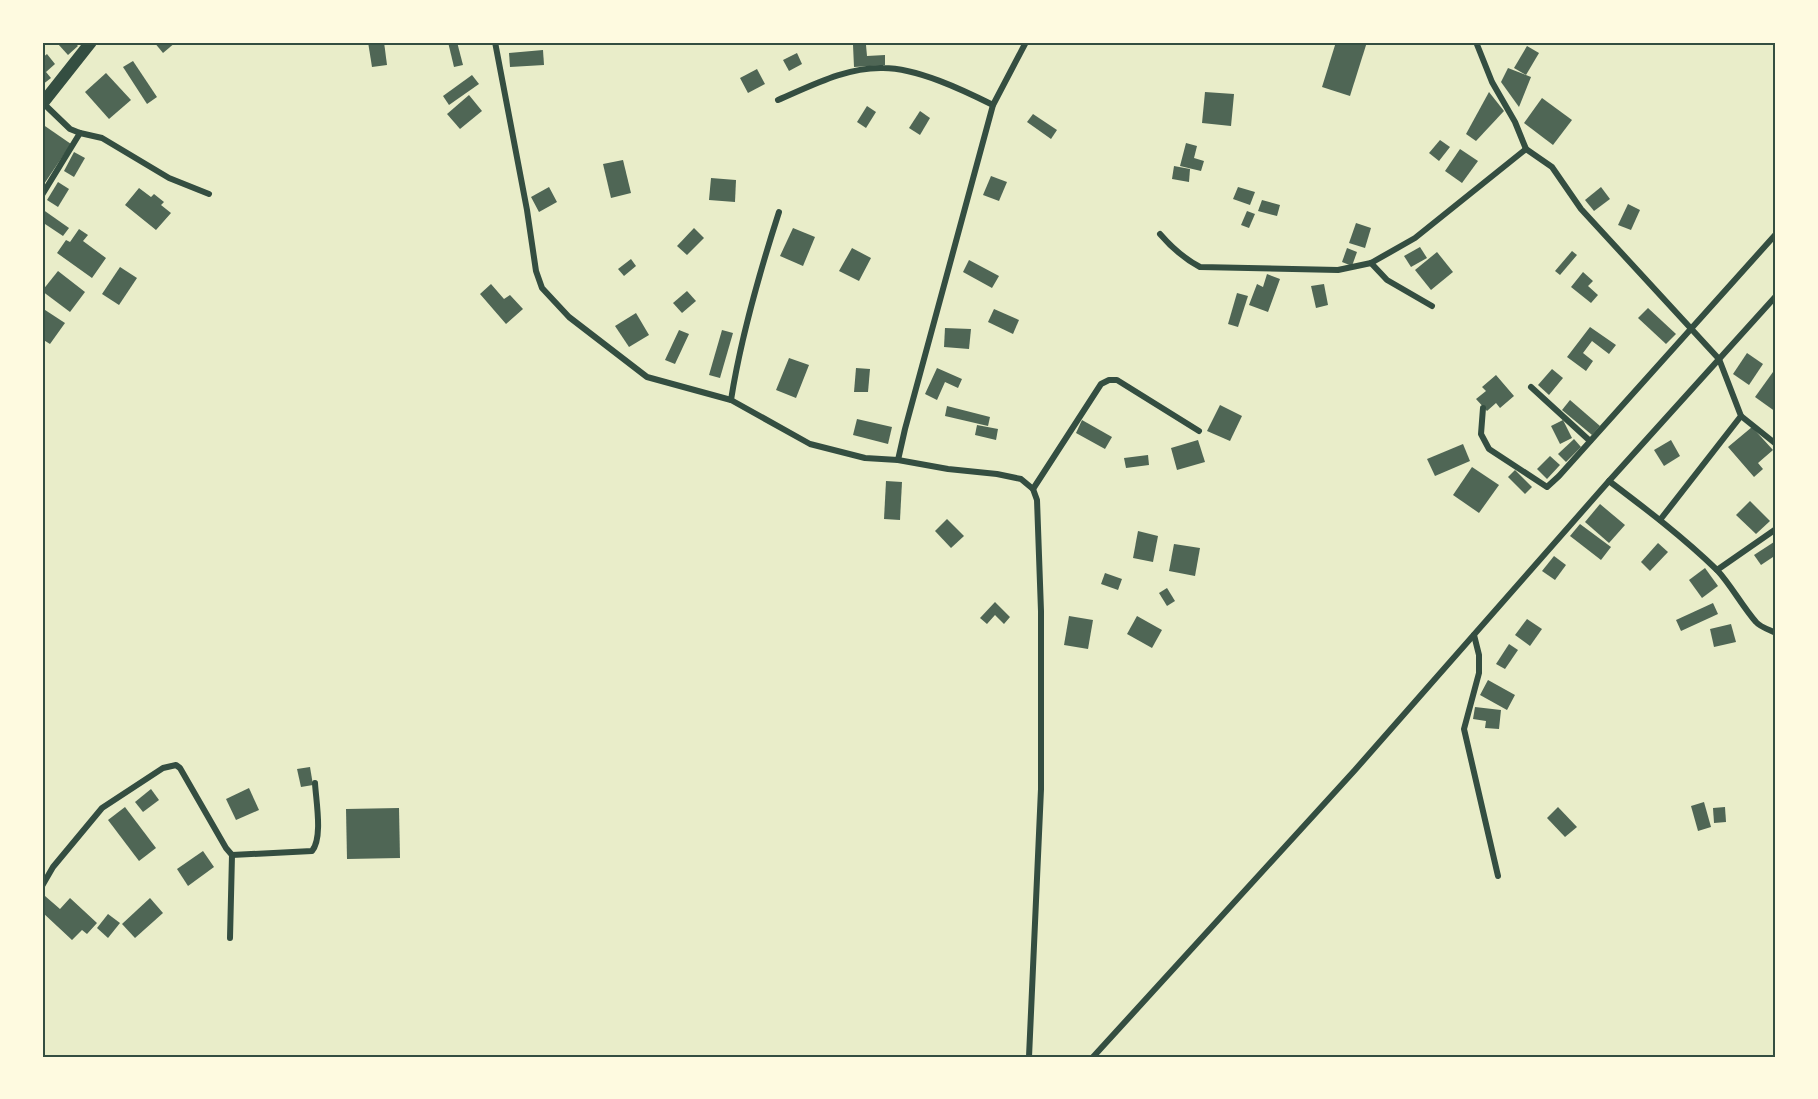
<svg xmlns="http://www.w3.org/2000/svg" width="1818" height="1099" viewBox="0 0 1818 1099" font-family="'Asap Condensed',sans-serif">
<style>
.building{fill:#4f6655}
.lines{fill:none;stroke-linecap:round;stroke-linejoin:round}
.minor{stroke:#344e41;stroke-width:6}
.primary{stroke:#344e41;stroke-width:12}
.neatline{fill:none;stroke:#344e41;stroke-width:2}
</style>
<rect width="100%" height="100%" fill="#e9edc9"/>
<g class="building">
<path d="M59,42H74L78,46L68,55L58,44Z"/>
<path d="M154,42H176L163,53Z"/>
<path d="M368,42H384L387,65L372,67Z"/>
<path d="M448,42H457L463,65L454,67Z"/>
<path d="M1336,42H1367L1350,96L1322,87Z"/>
<path d="M853,45H866L867,56L885,55V65L854,67Z"/>
<path d="M1527,46L1539,53L1526,75L1514,68Z"/>
<path d="M543,50L544,65L510,67L509,53Z"/>
<path d="M797,53L802,64L789,71L783,60Z"/>
<path d="M47,54L55,64L46,72L51,78L42,85V58Z"/>
<path d="M133,61L157,97L147,104L123,67Z"/>
<path d="M1508,68L1531,77L1519,107L1501,82Z"/>
<path d="M757,69L765,84L748,93L740,78Z"/>
<path d="M106,73L131,100L109,119L85,92Z"/>
<path d="M472,75L479,84L449,105L443,96Z"/>
<path d="M1205,92L1234,94L1231,126L1202,123Z"/>
<path d="M1489,92L1504,111L1476,141L1466,134Z"/>
<path d="M469,95L482,111L460,129L447,114Z"/>
<path d="M1542,98L1572,120L1553,145L1524,123Z"/>
<path d="M867,106L876,112L866,128L857,122Z"/>
<path d="M920,111L930,118L920,135L909,128Z"/>
<path d="M1033,114L1057,130L1051,139L1027,122Z"/>
<path d="M42,124L71,144L42,187Z"/>
<path d="M1440,140L1450,147L1439,161L1429,153Z"/>
<path d="M1186,143L1197,146L1194,158L1204,161L1201,171L1180,166Z"/>
<path d="M1460,149L1478,161L1462,183L1445,171Z"/>
<path d="M74,152L85,158L74,177L64,171Z"/>
<path d="M623,160L631,193L611,198L603,164Z"/>
<path d="M1174,166L1190,169L1189,182L1172,179Z"/>
<path d="M991,176L1007,182L999,201L983,195Z"/>
<path d="M711,178L736,180L735,202L709,200Z"/>
<path d="M58,182L69,189L58,207L47,200Z"/>
<path d="M549,187L557,202L539,212L531,197Z"/>
<path d="M1238,187L1255,192L1250,205L1233,199Z"/>
<path d="M1601,187L1610,199L1594,211L1585,200Z"/>
<path d="M139,188L151,197L154,194L164,202L161,205L171,213L156,230L125,205Z"/>
<path d="M1262,200L1280,205L1277,216L1258,211Z"/>
<path d="M1628,204L1640,210L1631,230L1618,225Z"/>
<path d="M42,209L69,228L63,236L42,222Z"/>
<path d="M1247,211L1255,214L1249,228L1241,225Z"/>
<path d="M1356,223L1371,228L1365,248L1349,243Z"/>
<path d="M694,228L704,238L687,255L677,246Z"/>
<path d="M793,228L815,237L803,266L780,256Z"/>
<path d="M79,229L88,235L83,241L106,258L92,278L57,253L66,240L70,242Z"/>
<path d="M1420,247L1427,258L1411,267L1404,256Z"/>
<path d="M852,248L871,258L859,281L839,271Z"/>
<path d="M1347,248L1357,252L1352,266L1342,262Z"/>
<path d="M1572,251L1577,255L1560,275L1555,271Z"/>
<path d="M1437,252L1453,272L1431,290L1415,270Z"/>
<path d="M631,259L636,266L624,276L618,269Z"/>
<path d="M969,260L999,276L992,288L963,272Z"/>
<path d="M120,267L137,278L119,305L102,294Z"/>
<path d="M58,271L85,292L70,312L42,291Z"/>
<path d="M1583,272L1593,281L1588,286L1598,295L1591,303L1571,287Z"/>
<path d="M1267,274L1280,279L1268,312L1249,305L1257,284L1263,287Z"/>
<path d="M491,284L504,299L510,295L523,309L506,324L480,294Z"/>
<path d="M1324,284L1328,305L1316,308L1311,286Z"/>
<path d="M687,291L696,301L682,313L673,303Z"/>
<path d="M1237,293L1248,296L1238,327L1228,324Z"/>
<path d="M42,308L65,323L50,344L42,339Z"/>
<path d="M1648,308L1676,334L1666,344L1638,318Z"/>
<path d="M994,309L1019,320L1013,334L988,322Z"/>
<path d="M636,313L649,335L629,347L615,326Z"/>
<path d="M1590,327L1616,345L1609,354L1592,341L1583,353L1593,361L1586,371L1567,357Z"/>
<path d="M945,328L971,329L969,349L944,347Z"/>
<path d="M679,330L689,334L675,364L665,360Z"/>
<path d="M722,330L733,333L720,378L709,375Z"/>
<path d="M1747,353L1763,364L1749,385L1733,374Z"/>
<path d="M789,358L809,365L796,398L776,390Z"/>
<path d="M856,368L870,369L868,392H854Z"/>
<path d="M937,368L962,379L958,388L945,382L937,400L925,394Z"/>
<path d="M1552,369L1563,378L1549,395L1538,385Z"/>
<path d="M1773,372L1776,374V412L1755,397Z"/>
<path d="M1496,375L1514,396L1500,408L1496,403L1487,411L1476,399L1486,391L1482,387Z"/>
<path d="M1570,400L1600,426L1592,435L1562,410Z"/>
<path d="M1220,405L1242,416L1230,441L1207,431Z"/>
<path d="M947,406L990,417L988,426L945,416Z"/>
<path d="M857,419L892,427L888,444L853,435Z"/>
<path d="M1082,420L1112,437L1105,449L1076,433Z"/>
<path d="M1563,420L1572,438L1560,444L1551,426Z"/>
<path d="M977,425L998,429L996,440L975,435Z"/>
<path d="M1752,427L1773,450L1758,463L1763,469L1754,477L1728,447Z"/>
<path d="M1574,439L1581,447L1566,462L1558,454Z"/>
<path d="M1198,440L1205,462L1177,470L1171,448Z"/>
<path d="M1671,440L1680,456L1664,466L1654,450Z"/>
<path d="M1463,444L1470,461L1435,476L1427,459Z"/>
<path d="M1148,455L1149,465L1126,468L1124,458Z"/>
<path d="M1550,456L1560,465L1547,479L1537,469Z"/>
<path d="M1472,467L1499,485L1479,513L1453,495Z"/>
<path d="M1515,470L1532,487L1525,494L1508,477Z"/>
<path d="M886,481L902,482L900,520L884,519Z"/>
<path d="M1750,501L1770,521L1756,534L1736,515Z"/>
<path d="M1600,504L1625,525L1609,543L1585,522Z"/>
<path d="M947,519L964,536L951,548L935,531Z"/>
<path d="M1580,524L1611,547L1601,560L1570,536Z"/>
<path d="M1138,531L1158,536L1153,562L1133,558Z"/>
<path d="M1774,542L1776,545V555L1761,565L1754,555Z"/>
<path d="M1658,543L1668,552L1650,571L1641,562Z"/>
<path d="M1174,544L1200,548L1195,576L1169,571Z"/>
<path d="M1554,556L1566,565L1555,580L1542,571Z"/>
<path d="M1705,568L1718,586L1702,598L1689,580Z"/>
<path d="M1105,573L1122,579L1118,590L1101,584Z"/>
<path d="M1167,588L1175,601L1167,606L1159,593Z"/>
<path d="M995,602L1010,617L1004,624L995,615L987,624L980,618Z"/>
<path d="M1713,603L1718,614L1681,631L1676,620Z"/>
<path d="M1069,616L1093,620L1088,649L1064,645Z"/>
<path d="M1137,616L1162,630L1152,648L1127,634Z"/>
<path d="M1527,619L1542,629L1530,646L1515,635Z"/>
<path d="M1731,624L1736,642L1714,647L1710,629Z"/>
<path d="M1509,644L1518,650L1505,669L1496,664Z"/>
<path d="M1488,680L1515,695L1507,710L1480,695Z"/>
<path d="M1475,707L1501,710L1499,729L1485,728L1486,721L1473,719Z"/>
<path d="M310,767L313,785L301,787L297,769Z"/>
<path d="M249,788L259,810L236,820L226,799Z"/>
<path d="M151,789L159,800L143,812L135,802Z"/>
<path d="M1704,802L1711,827L1698,831L1691,806Z"/>
<path d="M125,807L156,848L139,861L108,820Z"/>
<path d="M1558,807L1577,827L1565,837L1547,818Z"/>
<path d="M1725,807L1726,822L1714,823L1713,808Z"/>
<path d="M399,808L400,858L347,859L346,809Z"/>
<path d="M203,851L214,867L188,886L177,869Z"/>
<path d="M45,896L60,909L70,898L97,923L87,934L82,930L72,940L42,912V899Z"/>
<path d="M150,898L163,913L135,938L122,924Z"/>
<path d="M108,914L120,923L108,938L97,928Z"/>
</g>
<g class="lines">
<g class="minor">
<path d="M495,42L527,210L536,271L542,288L569,317L647,377L731,400L810,444L865,458L898,460L948,469L997,474L1021,479L1033,489L1037,500L1041,611V789L1029,1057"/>
<path d="M1476,42L1492,82L1515,122L1526,149L1552,167L1581,209L1719,359L1741,416L1660,520"/>
<path d="M778,100C811,86 846,67 883,68C917,68 963,90 993,105"/>
<path d="M43,103L70,129L80,133L102,138L169,178L209,194"/>
<path d="M42,195L80,133"/>
<path d="M1160,234C1172,248 1183,258 1200,267L1338,270L1371,263L1415,238L1526,149"/>
<path d="M1371,263L1387,280L1432,306"/>
<path d="M1531,387L1590,441"/>
<path d="M731,400C741,336 759,274 779,212"/>
<path d="M1483,408L1481,434L1489,449L1547,487L1559,476L1776,234"/>
<path d="M1741,416L1776,444"/>
<path d="M898,460L905,429L993,105L1026,42"/>
<path d="M1609,481C1646,509 1683,537 1717,570C1731,585 1742,606 1756,622C1760,627 1770,630 1776,633"/>
<path d="M1033,489L1101,384L1109,380H1117L1199,431"/>
<path d="M1717,570L1776,529"/>
<path d="M1474,635L1479,655V673L1464,729L1498,876"/>
<path d="M42,886L53,867L102,808L163,768L176,765L180,768L226,848L232,855L312,851C323,838 316,801 315,783"/>
<path d="M230,938L232,855"/>
<path d="M1093,1057L1355,770L1609,481L1776,296"/>
</g>
<path class="primary" d="M42,104L91,42"/>
</g>
<rect width="1818" height="1099" fill="none" stroke="#fefae0" stroke-width="87"/>
<rect x="44" y="44" width="1730" height="1012" class="neatline"/>
</svg>
